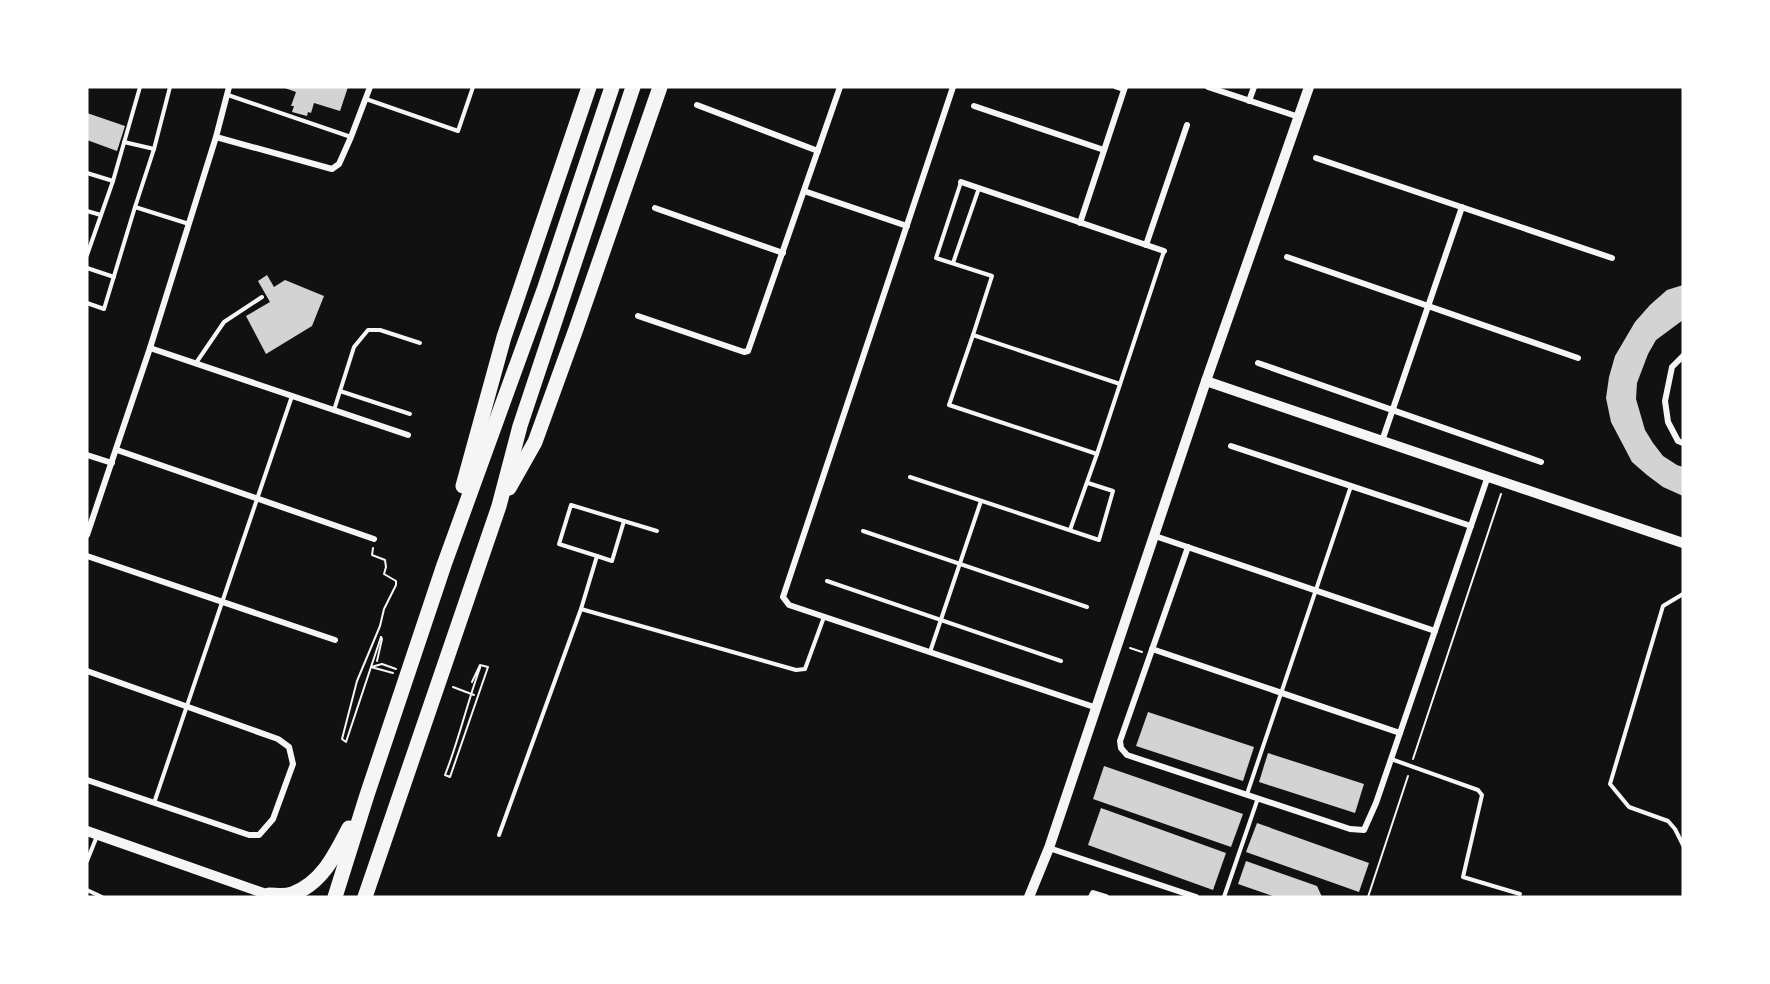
<svg xmlns="http://www.w3.org/2000/svg" width="1770" height="984" viewBox="0 0 1770 984" font-family="Jost,sans-serif">
<style>
.building{fill:#d3d3d3}
.lines{fill:none;stroke-linecap:round;stroke-linejoin:round}
.path{stroke:#f5f5f5;stroke-width:2}
.service{stroke:#f5f5f5;stroke-width:4}
.minor{stroke:#f5f5f5;stroke-width:6}
.tertiary{stroke:#f5f5f5;stroke-width:10}
.motorway{stroke:#f5f5f5;stroke-width:15}
</style>
<rect width="100%" height="100%" fill="#111"/>
<g class="building">
<path d="M282,87H348L340,111L314,103L311,113L308,112L307,116L292,112L294,106H291L296,92Z"/>
<path d="M87,113L125,126L117,151L87,140Z"/>
<path d="M267,275L274,287L285,280L324,296L312,326L266,354L246,316L270,302L258,281Z"/>
<path d="M1683,285V320L1656,340L1648,354L1637,383L1636,399L1645,430L1653,443L1663,456L1677,465L1683,467V496L1663,487L1647,475L1632,462L1611,422L1606,398L1609,377L1615,356L1635,322L1650,305L1667,290Z"/>
<path d="M1148,712L1254,747L1243,781L1136,746Z"/>
<path d="M1268,753L1364,784L1355,813L1259,782Z"/>
<path d="M1104,766L1243,814L1231,847L1093,799Z"/>
<path d="M1101,808L1226,853L1213,890L1088,845Z"/>
<path d="M1257,823L1369,863L1359,892L1246,852Z"/>
<path d="M1246,861L1317,886L1322,897H1276L1238,884Z"/>
</g>
<g class="lines">
<g class="path">
<path d="M373,548L372,555L385,560L386,567L384,574L396,581V585L384,609L380,626L357,681L342,739L346,742L371,667L382,664L396,669"/>
<path d="M381,637L371,667L393,673"/>
<path d="M1130,648L1142,652"/>
<path d="M377,661L382,639L381,637"/>
<path d="M472,682L480,665V668C467,703 459,740 445,775L450,777L488,667L480,665"/>
<path d="M453,687L474,695"/>
<path d="M1413,759L1501,494"/>
<path d="M1368,897L1408,776"/>
</g>
<g class="service">
<path d="M1115,87L1124,90"/>
<path d="M228,95L351,137"/>
<path d="M366,99L458,131L473,87"/>
<path d="M124,142L154,149"/>
<path d="M87,173L113,181"/>
<path d="M961,182L936,258L992,276L973,335L1120,384"/>
<path d="M135,207L154,149L170,87"/>
<path d="M87,211L101,215"/>
<path d="M87,255L113,181L140,87"/>
<path d="M953,263L979,188"/>
<path d="M87,268L114,277"/>
<path d="M87,303L104,309L135,207L189,224"/>
<path d="M973,335L949,405L1097,454L1164,251"/>
<path d="M196,363L224,322L262,297"/>
<path d="M340,391L410,414"/>
<path d="M334,410L354,347L368,330H380L420,343"/>
<path d="M910,477L1099,540L1113,491L1088,483"/>
<path d="M1070,530L1097,454"/>
<path d="M863,531L1087,607"/>
<path d="M597,556L559,544L571,505L657,531"/>
<path d="M827,581L1061,661"/>
<path d="M1683,594L1663,606L1610,784L1629,807L1668,821L1675,829L1683,845"/>
<path d="M581,609L796,670L805,669L824,617"/>
<path d="M930,652L981,501"/>
<path d="M1391,759L1478,790L1482,795L1463,877L1520,894"/>
<path d="M1247,794L1351,486"/>
<path d="M154,803L292,396"/>
<path d="M499,835L581,609L597,556L612,561L624,521"/>
<path d="M87,861L97,836"/>
<path d="M87,890L102,897"/>
<path d="M1224,897L1258,798"/>
</g>
<g class="minor">
<path d="M953,87L783,597L789,605L1097,708"/>
<path d="M1208,87L1299,117"/>
<path d="M1249,101L1254,87"/>
<path d="M697,105L818,151"/>
<path d="M974,106L1104,150"/>
<path d="M216,137L332,169L339,164L351,137L370,87"/>
<path d="M1316,158L1612,258"/>
<path d="M961,182L1164,251"/>
<path d="M804,191L907,226"/>
<path d="M655,208L783,253"/>
<path d="M1080,223L1125,87"/>
<path d="M1146,245L1187,125"/>
<path d="M1287,257L1578,358"/>
<path d="M638,316L744,352L748,351L840,87"/>
<path d="M150,348L408,435"/>
<path d="M1683,356L1672,367L1665,401L1668,422L1678,441L1683,443"/>
<path d="M1258,363L1541,462"/>
<path d="M1382,441L1462,207"/>
<path d="M1231,446L1471,526"/>
<path d="M117,450L374,539"/>
<path d="M87,455L112,463"/>
<path d="M87,535L150,348L216,137L229,87"/>
<path d="M1155,536L1435,631"/>
<path d="M1188,547L1120,741L1121,748L1127,755L1350,829L1364,830L1376,803L1488,476"/>
<path d="M87,556L335,640"/>
<path d="M1152,649L1400,733"/>
<path d="M87,671L278,739L289,747L293,764L273,819L259,835H249L87,780"/>
<path d="M1049,848L1196,897"/>
<path d="M1091,897L1093,893L1106,897"/>
</g>
<g class="tertiary">
<path d="M1206,381L1683,543"/>
<path d="M87,831L269,895"/>
<path d="M1029,897L1049,848L1206,381L1309,87"/>
</g>
<g class="motorway">
<path d="M463,486L504,337L589,87"/>
<path d="M509,488L535,442L576,329L660,87"/>
<path d="M269,895C276,895 285,897 292,894C322,884 336,853 349,828"/>
<path d="M335,897L367,795L444,565L545,287L612,87"/>
<path d="M365,897L499,506L520,426L633,87"/>
</g>
</g>
<rect width="1770" height="984" fill="none" stroke="#ffffff" stroke-width="177"/>
</svg>
